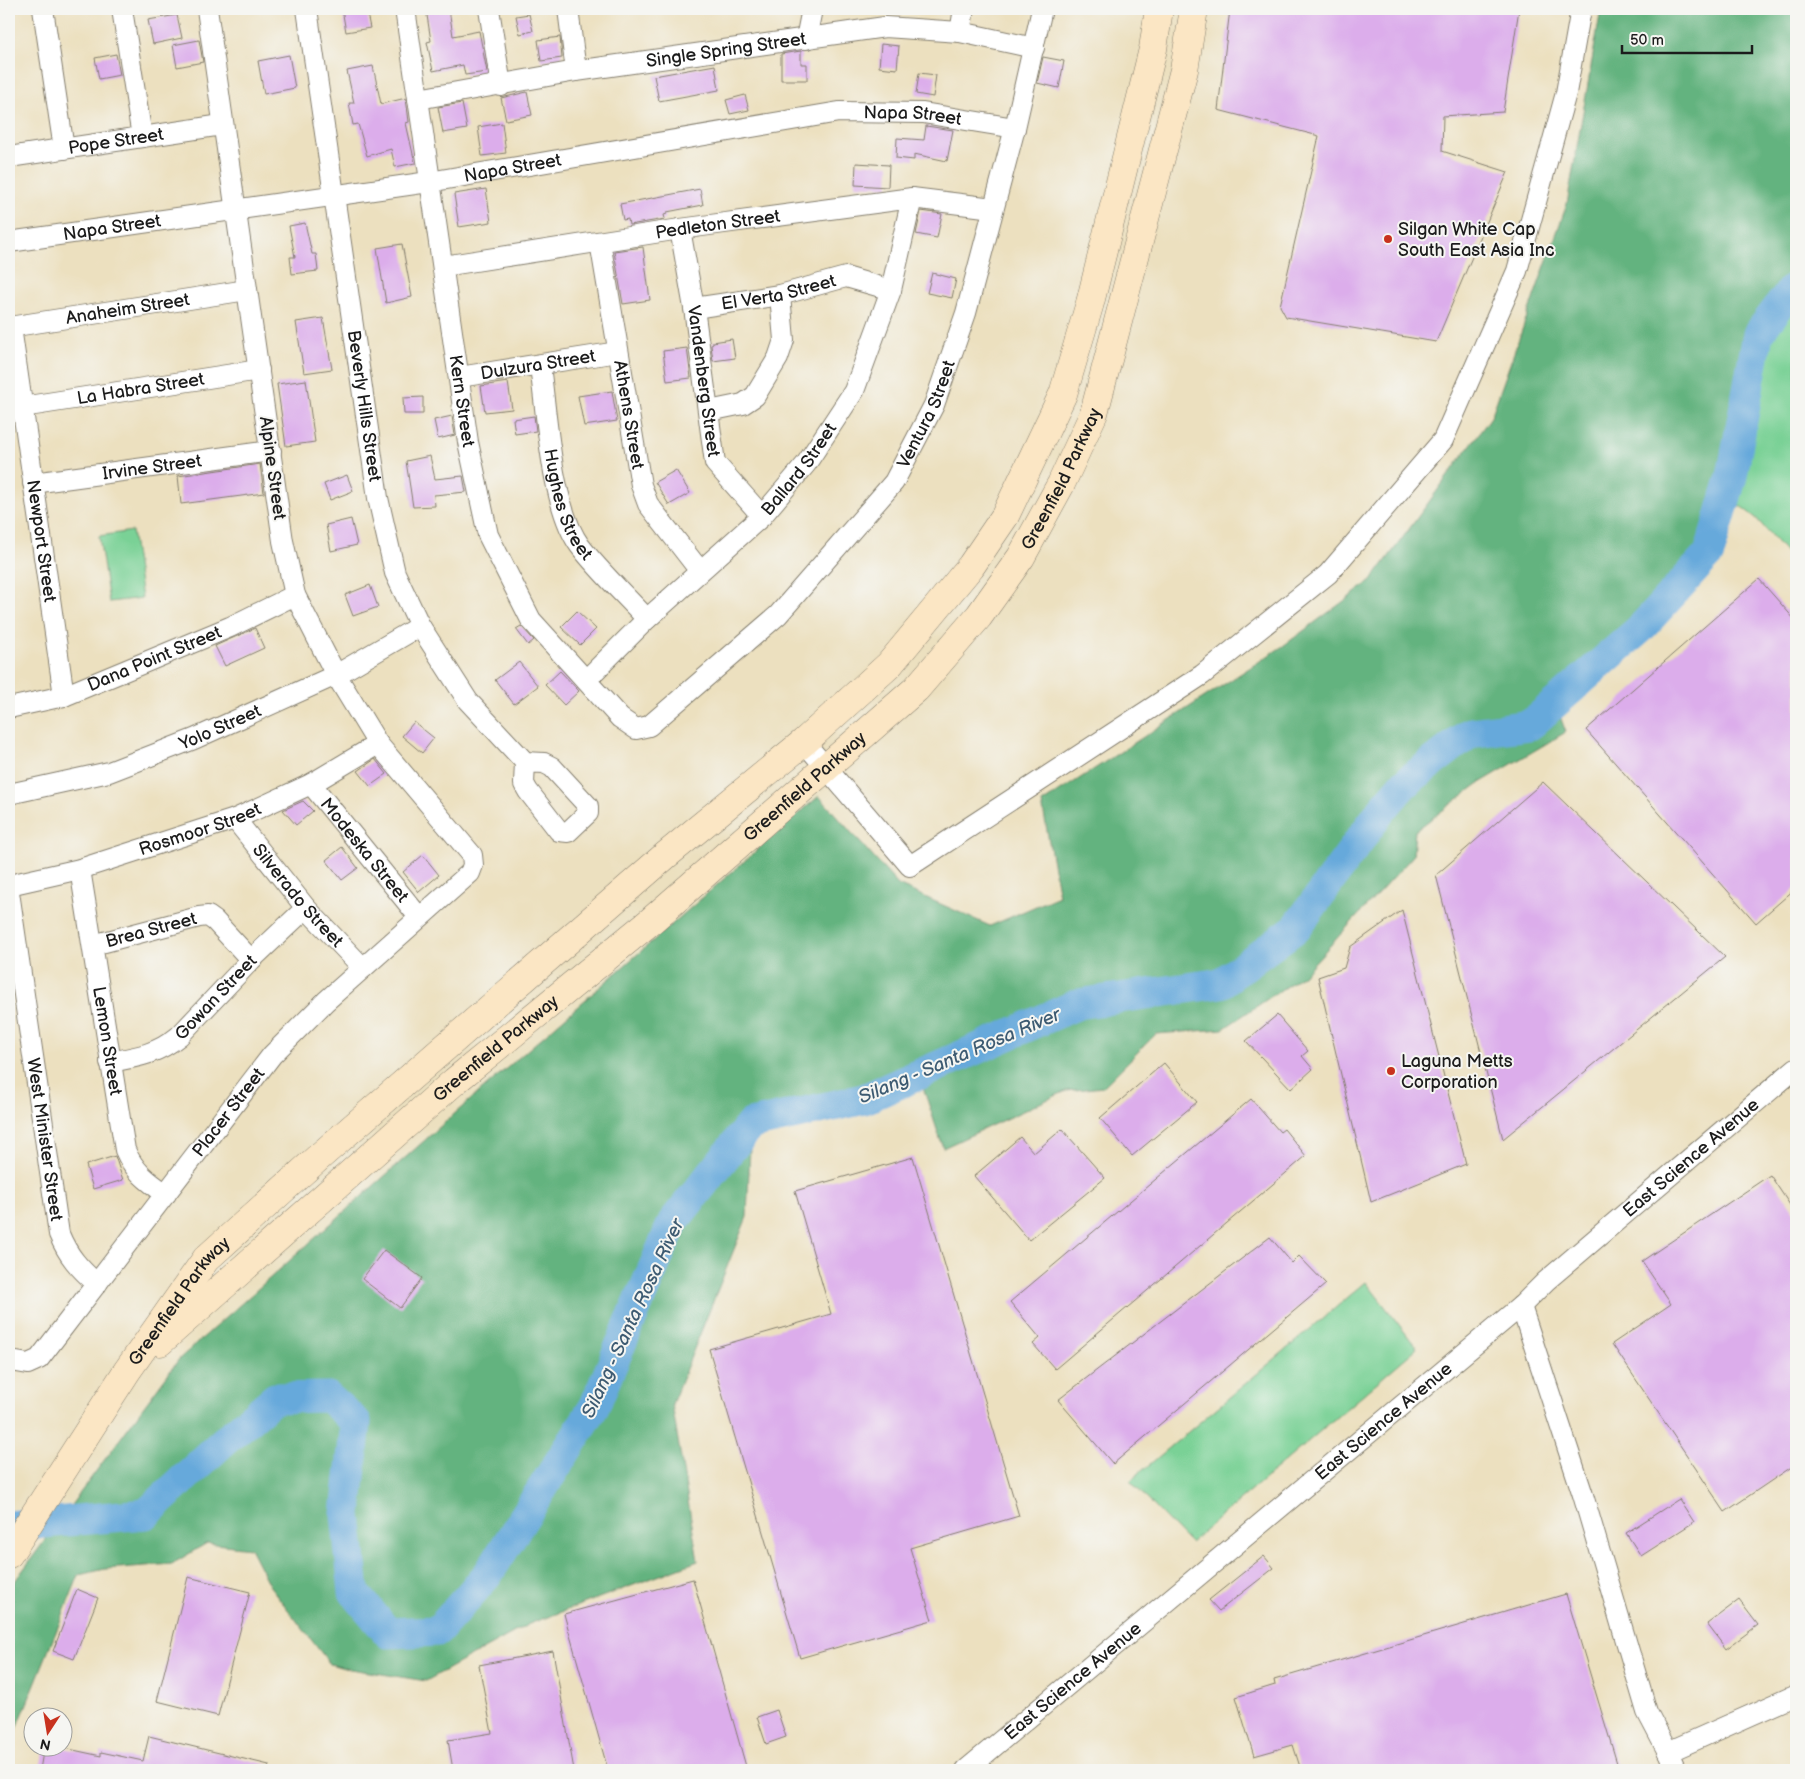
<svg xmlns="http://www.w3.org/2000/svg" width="1805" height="1779" viewBox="0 0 1805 1779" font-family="'Balsamiq Sans',sans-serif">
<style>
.green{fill:#7ad196;stroke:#4b7659}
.forest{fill:#63b37f;stroke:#40684e}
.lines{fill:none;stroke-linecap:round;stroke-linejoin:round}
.river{stroke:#66a9db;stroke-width:31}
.building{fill:#dcadeb}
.street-casing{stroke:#847e6e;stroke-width:22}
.secondary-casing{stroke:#847e6e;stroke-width:29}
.street{stroke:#fff;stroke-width:20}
.secondary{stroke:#fbe6c4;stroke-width:28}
.poi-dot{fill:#c8321e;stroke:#f6f6f2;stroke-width:2}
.labels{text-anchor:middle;stroke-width:4;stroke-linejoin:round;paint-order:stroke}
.street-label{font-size:18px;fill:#1c1c1c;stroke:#f6f6f2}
.poi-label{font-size:18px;fill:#1c1c1c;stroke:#f6f6f2;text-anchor:start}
.water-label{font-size:19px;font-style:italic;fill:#3d5b72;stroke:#f6f6f2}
</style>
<rect width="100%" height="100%" fill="#f6f6f2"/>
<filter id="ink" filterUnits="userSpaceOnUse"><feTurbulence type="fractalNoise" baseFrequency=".02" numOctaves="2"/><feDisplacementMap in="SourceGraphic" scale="10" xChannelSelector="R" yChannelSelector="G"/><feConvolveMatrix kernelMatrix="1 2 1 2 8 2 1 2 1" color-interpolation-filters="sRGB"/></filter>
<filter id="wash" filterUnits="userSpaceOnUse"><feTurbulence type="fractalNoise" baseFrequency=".0096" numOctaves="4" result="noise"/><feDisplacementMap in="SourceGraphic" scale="20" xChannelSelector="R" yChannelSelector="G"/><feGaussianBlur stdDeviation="1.12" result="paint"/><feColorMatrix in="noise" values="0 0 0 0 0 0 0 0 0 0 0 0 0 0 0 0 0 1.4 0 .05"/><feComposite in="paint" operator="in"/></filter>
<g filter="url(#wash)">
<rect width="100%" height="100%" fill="#ece0bf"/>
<g class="green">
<path d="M1796,288V564L1756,518L1726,495L1758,334L1792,289Z"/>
<path d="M132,531L142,598L109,602L99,536Z"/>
<path d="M1366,1282L1417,1348L1190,1543L1130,1481Z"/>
</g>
<path class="forest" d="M1601,9H1796V288L1792,289L1758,334L1732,476L1709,554L1640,629L1555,703L1566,732L1478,784L1415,831L1413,856L1303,975L1223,1029L1156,1034L1103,1087L1066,1091L943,1148L919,1075L864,1099L751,1124L747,1217L672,1404L698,1561L529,1624L426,1681L344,1668L330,1664L269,1585L250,1548L207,1543L172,1564L105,1569L79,1575L9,1748V1589L179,1359L461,1108L819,796L898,885L990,926L1059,896L1042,803L1283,646L1371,581L1491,417L1567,204Z"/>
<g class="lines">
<path class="river" d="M9,1526L146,1514L223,1442L275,1398L328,1397L356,1422L346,1514L354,1592L388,1633L438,1631L488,1574L594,1407L673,1222L751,1124L864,1099L1078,1004L1221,983L1296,928L1380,812L1404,784L1470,733L1530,725L1640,629L1709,554L1732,476L1758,334L1792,289L1796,288"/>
</g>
<g id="blocks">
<g class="building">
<path d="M342,9H366L370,28L346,32Z"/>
<path d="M426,9H449L453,36L479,31L487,72L465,75L463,65L433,71L427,42L431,41Z"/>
<path d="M1230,9H1519L1503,112L1443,116L1442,151L1508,172L1436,342L1286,317L1280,306L1319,136L1218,110Z"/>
<path d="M529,14L533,31L520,34L516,16Z"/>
<path d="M177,15L182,38L153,44L148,20Z"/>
<path d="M560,37L562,58L541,61L538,40Z"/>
<path d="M199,40L203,62L177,67L173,45Z"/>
<path d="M881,44L899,46L897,69L879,67Z"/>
<path d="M801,51V64H807V80H781V54Z"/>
<path d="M116,54L120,75L99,79L95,58Z"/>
<path d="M289,55L295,88L264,94L258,61Z"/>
<path d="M1043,57L1064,61L1059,88L1037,83Z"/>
<path d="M715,65L719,90L659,101L654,76Z"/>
<path d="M373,66L381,104L406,98L409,122L406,123L415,163L395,167L391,149L367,156L358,124L353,125L349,103H354L347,71Z"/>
<path d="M919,73L936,75L933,97L916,94Z"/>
<path d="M527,92L532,115L506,120L501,98Z"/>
<path d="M745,95L749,110L730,114L726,100Z"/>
<path d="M462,103L467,129L443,133L438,107Z"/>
<path d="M502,123L506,153L482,156L478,127Z"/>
<path d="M926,126L953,130L947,161L914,154V160L896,158L897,138L924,140Z"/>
<path d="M856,163L889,165L888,187L855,185Z"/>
<path d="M486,189L491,222L459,227L454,194Z"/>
<path d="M700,189L703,205L667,212V214L664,215L665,219L629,225L628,219L623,220L620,204Z"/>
<path d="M921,211L942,214L937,238L916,234Z"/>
<path d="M305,223L312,254H316L318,271L292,274L290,257H295L289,226Z"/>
<path d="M402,244L412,297L386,303L377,248Z"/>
<path d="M643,247L650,300L623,304L614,251Z"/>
<path d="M932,273L956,279L952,298L927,293Z"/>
<path d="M323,318L332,369L304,373L296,322Z"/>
<path d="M732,339L735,358L713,361L711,345L713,344V342Z"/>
<path d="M687,348L691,378L667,381L663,351Z"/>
<path d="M306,380L315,442L286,446L277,384Z"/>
<path d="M508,382L512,409L485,412L481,386Z"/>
<path d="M612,391L617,421L584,426L578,396Z"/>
<path d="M423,397V414H404L403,398Z"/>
<path d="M452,416L455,435L438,439L434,420Z"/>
<path d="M534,416L536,431L515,434L513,419Z"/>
<path d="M430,456L435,479L463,476L466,492L434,495L435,506L413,507L406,461Z"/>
<path d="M260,464L264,493L181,504L178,476Z"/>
<path d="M676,470L690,493L669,505L655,482Z"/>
<path d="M347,475L353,491L330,500L324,484Z"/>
<path d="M351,519L357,545L331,551L326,525Z"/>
<path d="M1759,579L1796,621V888L1756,923L1586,730Z"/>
<path d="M370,585L378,607L353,616L345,595Z"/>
<path d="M577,611L596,629L580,645L561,627Z"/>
<path d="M521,626L534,640L528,645L516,629Z"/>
<path d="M255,628L264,648L225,666L215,646Z"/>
<path d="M519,662L538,686L514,704L495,680Z"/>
<path d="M560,671L579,691L564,705L545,685Z"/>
<path d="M414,722L434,738L422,753L402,736Z"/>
<path d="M375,759L387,774L370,786L358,771Z"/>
<path d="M1543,782L1725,957L1503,1139L1436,875Z"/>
<path d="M303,801L313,811L296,825L283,810Z"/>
<path d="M342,847L358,868L342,880L326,860Z"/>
<path d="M423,855L439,875L419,892L403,872Z"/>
<path d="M1402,910L1466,1164L1371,1202L1318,977L1344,968L1350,947Z"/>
<path d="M1277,1015L1308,1051L1302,1056L1313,1069L1291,1089L1246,1041Z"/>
<path d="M1164,1063L1197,1102L1132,1156L1100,1118Z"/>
<path d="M1251,1099L1280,1132L1284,1129L1306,1156L1055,1369L1033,1344L1040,1338L1010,1302Z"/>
<path d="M1062,1129L1105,1178L1029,1240L974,1176L1020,1137L1034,1153Z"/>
<path d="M115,1156L123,1180L93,1189L86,1165Z"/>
<path d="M913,1157L1019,1516L910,1548L932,1620L800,1658L709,1349L831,1314L795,1191Z"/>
<path d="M1770,1175L1796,1214V1464L1725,1512L1612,1344L1671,1304L1642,1261Z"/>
<path d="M1270,1237L1292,1263L1299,1256L1326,1284L1113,1464L1058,1400Z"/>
<path d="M384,1250L422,1278L400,1308L362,1279Z"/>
<path d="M1679,1499L1694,1522L1641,1556L1626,1533Z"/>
<path d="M1264,1556L1274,1568L1219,1611L1209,1600Z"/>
<path d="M188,1577L250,1592L218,1716L157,1701Z"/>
<path d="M693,1579L747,1770H608L564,1614Z"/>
<path d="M77,1589L98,1598L74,1659L53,1651Z"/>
<path d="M1566,1594L1619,1770H1301L1293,1745L1254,1756L1236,1697L1275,1685L1274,1680Z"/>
<path d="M1739,1600L1758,1625L1726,1649L1707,1624Z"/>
<path d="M553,1651L574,1770H453L448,1740L492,1733L479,1665Z"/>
<path d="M777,1710L786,1737L766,1744L757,1717Z"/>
<path d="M149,1736L269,1765L268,1770H40L44,1746H55L101,1756V1752L143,1761Z"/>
</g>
</g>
</g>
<g filter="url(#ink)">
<use href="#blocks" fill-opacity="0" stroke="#847e6e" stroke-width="1"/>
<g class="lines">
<defs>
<g id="street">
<path d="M43,9L64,149"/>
<path d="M122,9L142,137"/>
<path id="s1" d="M307,9L378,498L395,573L420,626L468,701L525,762L524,784L528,791L559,831L568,832L588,813V806L552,767L544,763L525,762"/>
<path id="s2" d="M405,9L468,442L488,535L531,620L620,718L636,729L649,726L778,615L894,482L934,405L966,313L1015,128L1042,9"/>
<path d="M489,9L501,86"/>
<path d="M568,9L576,71"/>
<path d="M960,32L964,9"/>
<path d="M806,39L812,9"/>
<path id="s3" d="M418,99L576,71L885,27L960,32L1034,48"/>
<path id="s4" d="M9,157L222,125"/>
<path id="s5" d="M680,229L694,308L715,463L762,516"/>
<path id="s6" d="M9,242L429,182L839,112L923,113L1015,128"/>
<path id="s7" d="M600,242L641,485L648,504L700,571"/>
<path id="s8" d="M443,266L680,229L912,198L993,208"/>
<path id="s9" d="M694,308L780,295L846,277L891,290"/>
<path id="s10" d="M9,327L247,290"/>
<path id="s11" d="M11,327L64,696"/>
<path id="s12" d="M540,366C547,415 551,506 580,546C600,572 625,595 647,619"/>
<path id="s13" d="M459,377L618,352"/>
<path id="s14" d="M22,407L259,370"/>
<path d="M709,411L743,404L755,396L778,358L784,340L780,295"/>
<path id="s15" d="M33,483L271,451"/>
<path id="s16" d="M587,679L647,619L762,516L806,464L854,391L891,290L912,198"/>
<path id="s17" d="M9,708L64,696L230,627L295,595"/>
<path d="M804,742L910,866L1202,675L1328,574L1443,440L1517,271L1566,93L1581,9"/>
<path id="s18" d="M311,784L419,917"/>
<path id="s19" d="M9,794L109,772L194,739L336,675L420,626"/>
<path id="s20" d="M235,819L306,908L363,968"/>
<path id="s21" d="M80,869L125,1150C134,1171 147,1181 166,1194"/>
<path id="s22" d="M9,885L80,869L235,819L311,784L378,744"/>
<path id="s23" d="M9,892L59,1234C68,1256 79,1268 97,1284"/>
<path id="s24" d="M93,945L199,917L208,916L215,921L251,960"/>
<path id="s25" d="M110,1062C138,1057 157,1054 179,1036L251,960L306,908"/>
<path d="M1521,1306L1583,1495L1647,1712L1668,1752"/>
<path id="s26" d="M9,1358L11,1361L28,1364L39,1359L272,1055L326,1001L470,873L473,865L472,855L378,744L336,675L295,595L283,541L207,9"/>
<path id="s27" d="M966,1770L1521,1306L1546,1281L1796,1068"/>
<path d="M1676,1770L1668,1752L1796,1695"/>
</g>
<g id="secondary">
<path id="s28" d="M160,1342L455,1081L652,920L916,689L979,616L1021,557L1061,484L1094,413L1184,70L1194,9"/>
<path id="s29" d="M9,1554L127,1371L206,1259L319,1157L665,856L804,742L889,665L971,566L1005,516L1063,394L1090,303L1153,49L1159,9"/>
</g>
</defs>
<use href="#street" class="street-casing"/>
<use href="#secondary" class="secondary-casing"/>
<use href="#street" class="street"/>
<use href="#secondary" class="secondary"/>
</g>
</g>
<g class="poi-dot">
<circle cx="1388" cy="239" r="5"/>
<circle cx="1391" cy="1071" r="5"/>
</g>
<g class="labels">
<g class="street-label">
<text dy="6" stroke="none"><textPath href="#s3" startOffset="312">Single Spring Street</textPath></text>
<text dy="6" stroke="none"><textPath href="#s6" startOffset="914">Napa Street</textPath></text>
<text dy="6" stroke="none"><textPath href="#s4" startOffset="108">Pope Street</textPath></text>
<text dy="6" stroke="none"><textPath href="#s6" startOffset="509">Napa Street</textPath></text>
<text dy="6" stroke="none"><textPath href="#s8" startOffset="278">Pedleton Street</textPath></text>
<text dy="6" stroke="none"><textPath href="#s6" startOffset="104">Napa Street</textPath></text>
<text dy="6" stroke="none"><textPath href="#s9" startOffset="86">El Verta Street</textPath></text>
<text dy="6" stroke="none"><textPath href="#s10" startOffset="120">Anaheim Street</textPath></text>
<text dy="6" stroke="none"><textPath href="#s13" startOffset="80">Dulzura Street</textPath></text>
<text dy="6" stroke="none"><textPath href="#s5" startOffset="154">Vandenberg Street</textPath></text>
<text dy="6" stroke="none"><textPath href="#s14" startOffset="120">La Habra Street</textPath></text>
<text dy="6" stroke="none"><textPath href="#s2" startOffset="396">Kern Street</textPath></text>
<text dy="6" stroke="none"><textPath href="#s1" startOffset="401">Beverly Hills Street</textPath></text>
<text dy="6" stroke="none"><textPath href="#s2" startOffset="1215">Ventura Street</textPath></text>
<text dy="6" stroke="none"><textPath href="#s7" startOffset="175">Athens Street</textPath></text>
<text dy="6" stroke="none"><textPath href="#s15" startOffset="120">Irvine Street</textPath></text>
<text transform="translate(273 468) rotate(82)" y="6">Alpine Street</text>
<text dy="6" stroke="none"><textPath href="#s16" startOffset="299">Ballard Street</textPath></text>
<text dy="6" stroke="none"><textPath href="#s28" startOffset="1256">Greenfield Parkway</textPath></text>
<text dy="6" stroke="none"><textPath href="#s12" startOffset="142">Hughes Street</textPath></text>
<text dy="6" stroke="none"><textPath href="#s11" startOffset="216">Newport Street</textPath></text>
<text dy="6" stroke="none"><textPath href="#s17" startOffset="154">Dana Point Street</textPath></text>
<text dy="6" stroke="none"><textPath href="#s19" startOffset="222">Yolo Street</textPath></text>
<text dy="6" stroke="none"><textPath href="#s28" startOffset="851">Greenfield Parkway</textPath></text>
<text dy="6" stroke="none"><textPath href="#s22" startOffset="199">Rosmoor Street</textPath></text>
<text dy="6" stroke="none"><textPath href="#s18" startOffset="85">Modeska Street</textPath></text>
<text dy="6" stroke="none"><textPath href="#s20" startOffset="99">Silverado Street</textPath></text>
<text dy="6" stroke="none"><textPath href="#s24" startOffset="60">Brea Street</textPath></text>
<text dy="6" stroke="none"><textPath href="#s25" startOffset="128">Gowan Street</textPath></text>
<text dy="6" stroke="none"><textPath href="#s21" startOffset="174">Lemon Street</textPath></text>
<text dy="6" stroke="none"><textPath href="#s28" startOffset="446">Greenfield Parkway</textPath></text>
<text dy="6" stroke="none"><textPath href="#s26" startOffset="344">Placer Street</textPath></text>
<text dy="6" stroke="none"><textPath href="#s23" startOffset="250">West Minister Street</textPath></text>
<text dy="6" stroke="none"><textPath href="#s27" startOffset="949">East Science Avenue</textPath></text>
<text dy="6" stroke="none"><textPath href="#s29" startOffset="305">Greenfield Parkway</textPath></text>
<text dy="6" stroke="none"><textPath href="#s27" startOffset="544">East Science Avenue</textPath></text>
<text dy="6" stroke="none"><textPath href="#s27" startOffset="139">East Science Avenue</textPath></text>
</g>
<g class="poi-label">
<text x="1398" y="235">Silgan White Cap<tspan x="1398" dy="21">South East Asia Inc</tspan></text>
<text x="1401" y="1067">Laguna Metts<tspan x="1401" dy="21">Corporation</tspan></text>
</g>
<g class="water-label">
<text transform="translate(959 1055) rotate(-23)" y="7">Silang - Santa Rosa River</text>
<text transform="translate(632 1318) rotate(-65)" y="7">Silang - Santa Rosa River</text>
</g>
</g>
<rect width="1805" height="1779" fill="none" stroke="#f6f6f2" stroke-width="30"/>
<g transform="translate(48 1732) rotate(192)"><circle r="24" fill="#f6f6f2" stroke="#9f9f9c"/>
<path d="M0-4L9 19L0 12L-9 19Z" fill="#c8321e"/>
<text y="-8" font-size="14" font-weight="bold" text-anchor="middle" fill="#1c1c1c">N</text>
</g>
<path d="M1622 45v8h130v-8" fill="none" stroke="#1c1c1c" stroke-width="2.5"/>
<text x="1630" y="45" font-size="15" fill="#1c1c1c" stroke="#f6f6f2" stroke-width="4" paint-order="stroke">50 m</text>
</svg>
